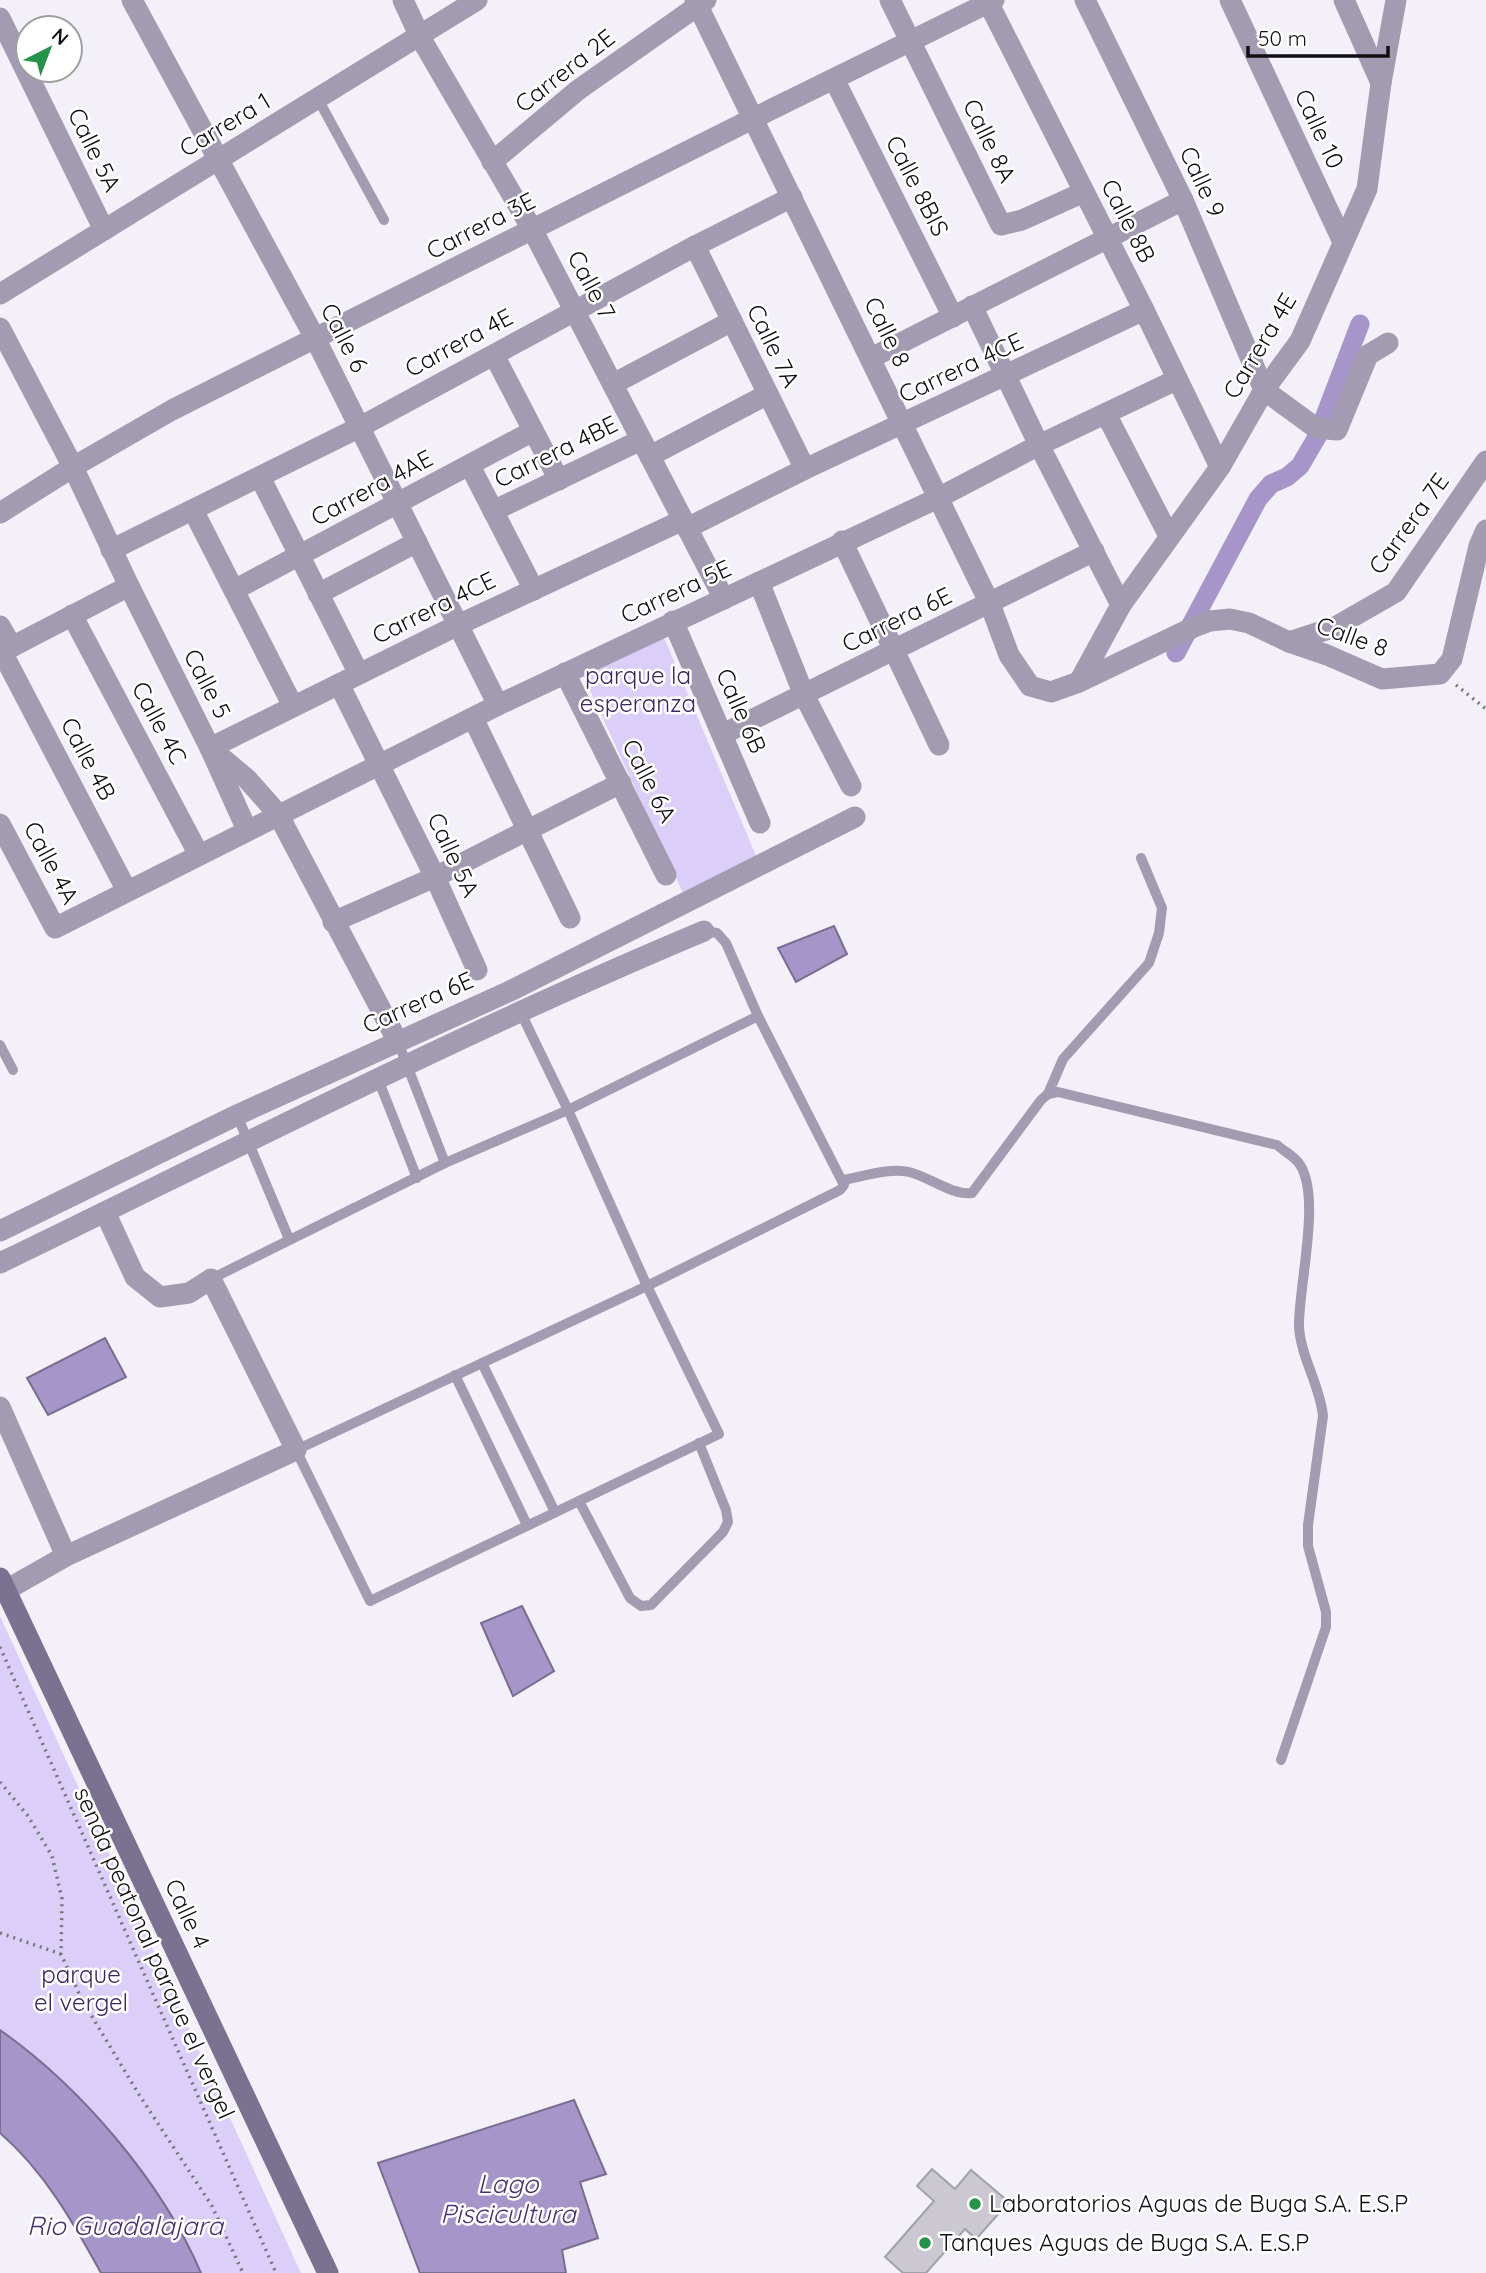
<svg xmlns="http://www.w3.org/2000/svg" width="1486" height="2273" viewBox="0 0 1486 2273" font-family="Quicksand,sans-serif">
<style>
.green{fill:#dbcef9}
.water{fill:#a695c8;stroke:#796d91;stroke-width:2}
.lines{fill:none;stroke-linecap:round;stroke-linejoin:round}
.canal{stroke:#a695c8;stroke-width:19}
.building{fill:#cbc8d2;stroke:#a2a0a9;stroke-width:2}
.path{stroke:#77757b;stroke-width:3.5;stroke-dasharray:2 5;stroke-linecap:butt}
.lane{stroke:#a29bb1;stroke-width:10}
.street{stroke:#a29bb1;stroke-width:21}
.secondary{stroke:#7b7191;stroke-width:21}
.poi-dot{fill:#269149;stroke:#fff;stroke-width:2.5}
.labels{text-anchor:middle;stroke-width:5;stroke-linejoin:round;paint-order:stroke}
.street-label{font-size:24px;fill:#100f12;stroke:#fff}
.park-label{font-size:24px;fill:#3f2663;stroke:#fff}
.poi-label{font-size:24px;fill:#100f12;stroke:#fff;text-anchor:start}
.water-label{font-size:26px;font-style:italic;fill:#4a316f;stroke:#fff}
</style>
<rect width="100%" height="100%" fill="#f3f0fa"/>
<g class="green">
<path d="M660,628L757,858L684,895L579,666Z"/>
<path d="M0,1616L301,2273H201C162,2182 81,2088 0,2030Z"/>
</g>
<g class="water">
<path d="M834,926L847,954L796,982L778,948Z"/>
<path d="M105,1338L126,1377L48,1415L27,1378Z"/>
<path d="M522,1606L554,1671L513,1696L481,1623Z"/>
<path d="M0,2030C81,2087 162,2182 201,2273H101C73,2222 44,2171 0,2133Z"/>
<path d="M574,2100L606,2174L580,2182L598,2238L562,2250L566,2273H420L378,2163Z"/>
</g>
<g class="lines">
<path class="canal" d="M1176,653L1258,499L1271,484L1287,477L1300,466L1317,437L1360,324"/>
</g>
<path class="building" d="M932,2169L955,2189L971,2170L1009,2202L976,2239L965,2229L926,2273H903L885,2257L934,2201L917,2186Z"/>
<g class="lines">
<g class="path">
<path d="M1456,685L1486,709"/>
<path d="M0,1647L276,2273"/>
<path d="M0,1782L28,1816L52,1856L62,1899L61,1954L82,2000L138,2093L212,2206L243,2273"/>
<path d="M0,1933L61,1954"/>
</g>
<g class="lane">
<path d="M318,99L384,220"/>
<path d="M519,1009L568,1110L647,1286L840,1190L844,1185L758,1016"/>
<path d="M398,1042L445,1163"/>
<path d="M0,1045L13,1070"/>
<path d="M378,1079L417,1178"/>
<path d="M1048,1094L1063,1059L1149,963L1159,933L1162,908L1141,858"/>
<path d="M237,1115L289,1239"/>
<path d="M843,1180C862,1177 889,1167 909,1172C930,1177 950,1195 972,1193L1041,1100L1048,1094L1058,1092L1277,1145C1284,1151 1293,1156 1298,1162C1323,1193 1298,1287 1299,1327C1301,1358 1320,1385 1323,1416L1308,1525V1546L1326,1612V1627L1281,1760"/>
<path d="M211,1279L445,1163L568,1110L758,1016L726,943L717,933L704,931"/>
<path d="M647,1286L719,1434L370,1601L296,1450Z"/>
<path d="M482,1363L555,1512"/>
<path d="M455,1375L527,1525"/>
<path d="M579,1501L630,1598L641,1606L651,1605L723,1532L728,1522L726,1510L699,1443"/>
</g>
<g class="street">
<path d="M132,0L316,340L498,705"/>
<path d="M403,0L420,37L532,229L724,599"/>
<path d="M695,0L990,604L1009,655L1030,686L1051,692L1079,682L1194,627L1210,621L1230,619L1249,623L1289,642L1327,655L1382,679L1440,674L1452,659L1479,546L1486,530"/>
<path d="M890,0L1001,225L1022,220L1084,192"/>
<path d="M987,0L1144,310L1220,467"/>
<path d="M1085,0L1183,200L1264,390L1316,428L1337,430L1368,355L1388,343"/>
<path d="M1230,0L1343,242"/>
<path d="M1344,0L1381,83"/>
<path d="M0,18L104,230"/>
<path d="M834,79L953,317"/>
<path d="M492,162L578,90L706,0"/>
<path d="M695,246L805,469"/>
<path d="M0,294L477,0"/>
<path d="M972,306L1039,445L1121,605"/>
<path d="M0,328L73,467L129,586L210,748L247,779L278,814L398,1042"/>
<path d="M494,355L559,480"/>
<path d="M871,358L1183,200"/>
<path d="M613,384L732,321"/>
<path d="M1106,414L1169,536"/>
<path d="M650,456L768,394"/>
<path d="M470,466L534,590"/>
<path d="M260,477L359,674"/>
<path d="M193,510L293,706"/>
<path d="M493,511L641,440"/>
<path d="M0,513L73,467L172,410L754,118L994,0"/>
<path d="M687,528L805,469L1144,310"/>
<path d="M842,541L939,745"/>
<path d="M111,550L360,427L695,246L792,197"/>
<path d="M759,582L804,695L851,786"/>
<path d="M234,590L533,431"/>
<path d="M318,594L417,542"/>
<path d="M72,615L199,855"/>
<path d="M673,621L760,823"/>
<path d="M0,626L12,647"/>
<path d="M1289,642L1335,627L1396,592L1486,461"/>
<path d="M2,652L127,891"/>
<path d="M0,653L129,586"/>
<path d="M565,673L666,875"/>
<path d="M1079,682L1121,605L1220,467L1264,390L1300,341L1367,189L1381,83L1396,0"/>
<path d="M339,684L435,877L477,970"/>
<path d="M473,718L570,918"/>
<path d="M723,734L1094,551"/>
<path d="M0,824L55,928L498,705L938,498L1039,445L1176,380"/>
<path d="M247,830L210,748L458,625L683,520"/>
<path d="M333,922L435,877L621,783"/>
<path d="M0,1231L237,1115L510,991L855,817"/>
<path d="M0,1263C233,1150 465,1031 704,931"/>
<path d="M0,1407L66,1556"/>
<path d="M6,1590L66,1556L296,1450L211,1279L189,1293L160,1297L135,1277L105,1212"/>
</g>
<path class="secondary" d="M0,1578L328,2273"/>
</g>
<g class="poi-dot">
<circle cx="975" cy="2204" r="7"/>
<circle cx="925" cy="2243" r="7"/>
</g>
<g class="labels">
<g class="street-label">
<text transform="translate(565 71) rotate(-38)" y="8">Carrera 2E</text>
<text transform="translate(225 125) rotate(-31)" y="8">Carrera 1</text>
<text transform="translate(1319 129) rotate(65)" y="8">Calle 10</text>
<text transform="translate(989 141) rotate(64)" y="8">Calle 8A</text>
<text transform="translate(94 150) rotate(64)" y="8">Calle 5A</text>
<text transform="translate(1202 182) rotate(65)" y="8">Calle 9</text>
<text transform="translate(917 186) rotate(63)" y="8">Calle 8BIS</text>
<text transform="translate(1128 221) rotate(63)" y="8">Calle 8B</text>
<text transform="translate(481 226) rotate(-27)" y="8">Carrera 3E</text>
<text transform="translate(591 285) rotate(62)" y="8">Calle 7</text>
<text transform="translate(887 332) rotate(64)" y="8">Calle 8</text>
<text transform="translate(344 338) rotate(63)" y="8">Calle 6</text>
<text transform="translate(459 343) rotate(-28)" y="8">Carrera 4E</text>
<text transform="translate(773 346) rotate(64)" y="8">Calle 7A</text>
<text transform="translate(1260 346) rotate(-59)" y="8">Carrera 4E</text>
<text transform="translate(961 368) rotate(-25)" y="8">Carrera 4CE</text>
<text transform="translate(556 452) rotate(-26)" y="8">Carrera 4BE</text>
<text transform="translate(372 488) rotate(-28)" y="8">Carrera 4AE</text>
<text transform="translate(1409 524) rotate(-54)" y="8">Carrera 7E</text>
<text transform="translate(676 592) rotate(-25)" y="8">Carrera 5E</text>
<text transform="translate(434 608) rotate(-26)" y="8">Carrera 4CE</text>
<text transform="translate(897 620) rotate(-26)" y="8">Carrera 6E</text>
<text transform="translate(1352 637) rotate(20)" y="8">Calle 8</text>
<text transform="translate(207 684) rotate(63)" y="8">Calle 5</text>
<text transform="translate(741 711) rotate(66)" y="8">Calle 6B</text>
<text transform="translate(159 723) rotate(62)" y="8">Calle 4C</text>
<text transform="translate(88 759) rotate(62)" y="8">Calle 4B</text>
<text transform="translate(649 781) rotate(63)" y="8">Calle 6A</text>
<text transform="translate(453 855) rotate(65)" y="8">Calle 5A</text>
<text transform="translate(51 863) rotate(62)" y="8">Calle 4A</text>
<text transform="translate(418 1003) rotate(-24)" y="8">Carrera 6E</text>
<text transform="translate(187 1914) rotate(65)" y="8">Calle 4</text>
<text transform="translate(154 1953) rotate(66)" y="8">senda peatonal parque el vergel</text>
</g>
<g class="park-label">
<text x="638" y="684">parque la<tspan x="638" dy="28">esperanza</tspan></text>
<text x="81" y="1983">parque<tspan x="81" dy="28">el vergel</tspan></text>
</g>
<g class="poi-label">
<text x="989" y="2212">Laboratorios Aguas de Buga S.A. E.S.P</text>
<text x="939" y="2251">Tanques Aguas de Buga S.A. E.S.P</text>
</g>
<g class="water-label">
<text x="508" y="2193">Lago<tspan x="508" dy="30">Piscicultura</tspan></text>
<text x="125" y="2235">Rio Guadalajara</text>
</g>
</g>
<g transform="translate(49 49) rotate(42)"><circle r="33" fill="#ffffff" stroke="#9f9fa0" stroke-width="2"/>
<path d="M0-5L12 26L0 18L-12 26Z" fill="#269149"/>
<text y="-10" font-size="19" font-weight="bold" text-anchor="middle" fill="#100f12">N</text>
</g>
<path d="M1248 46v10h140v-10" fill="none" stroke="#100f12" stroke-width="3.5"/>
<text x="1258" y="46" font-size="21" fill="#100f12" stroke="#ffffff" stroke-width="5" paint-order="stroke">50 m</text>
</svg>
